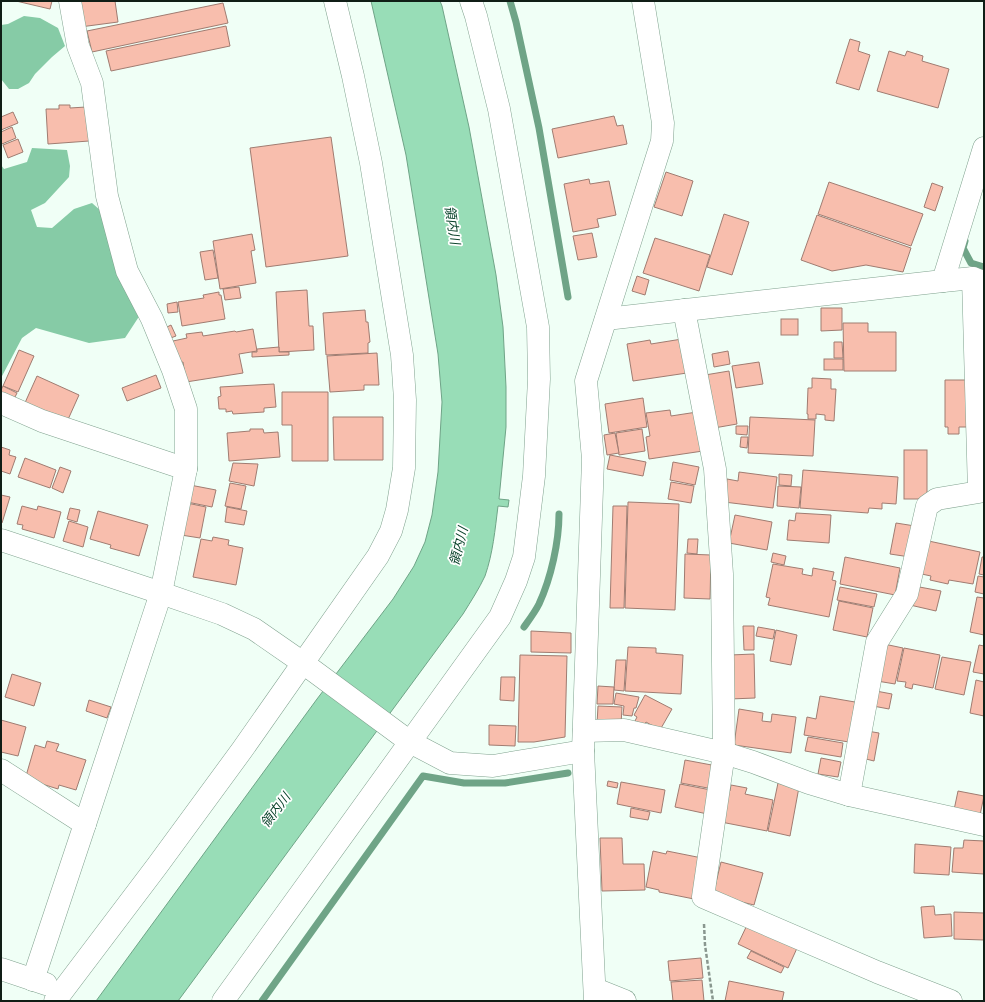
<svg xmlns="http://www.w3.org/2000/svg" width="985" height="1002" viewBox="0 0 985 1002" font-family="Montserrat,'Noto Sans JP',sans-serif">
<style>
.forest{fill:#86cba6}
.water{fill:#98ddb7;stroke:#6fa487}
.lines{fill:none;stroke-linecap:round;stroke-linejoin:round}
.stream{stroke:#6fa487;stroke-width:7}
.building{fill:#f8bead;stroke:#a07c71}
.minor-casing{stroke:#80a28f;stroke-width:23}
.path{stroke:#89978f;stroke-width:2.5;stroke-dasharray:4 2;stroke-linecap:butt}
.minor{stroke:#fff;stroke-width:22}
.labels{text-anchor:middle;stroke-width:3.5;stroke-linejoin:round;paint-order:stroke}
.water-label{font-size:13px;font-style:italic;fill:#0a432b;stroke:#fff}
</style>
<rect width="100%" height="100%" fill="#f0fff6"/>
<g class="forest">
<path d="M24,16L40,18L58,28L65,46L52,57L35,74L29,83L18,89H9L1,79V25L8,24Z"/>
<path d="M32,148L67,150L70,166L69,177L45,203L31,210L37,227L52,228L74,209L92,203L101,211L140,315L125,338L89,343L36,328L22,338L1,378V165L4,169L27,162Z"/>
</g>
<path class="water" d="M371,1H440L442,6L469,127L496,275L503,327L506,387V427L499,499L509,500L508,507L498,506C495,530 493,553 485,576C479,589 471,601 463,614L178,1001H96L317,699L393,599L414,566L425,542L432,515L438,472L442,402L438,354L406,155Z"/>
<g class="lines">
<g class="stream">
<path d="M510,1L516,22L539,128L568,297"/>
<path d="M965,241L963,248L971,263L984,267"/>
<path d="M524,627C529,620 535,612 539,604C551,578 559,542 559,514"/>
<path d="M262,1001L423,776L464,783H505L568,773"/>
</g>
</g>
<g class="building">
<path d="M16,1H52L50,9Z"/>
<path d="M77,1H115L118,22L80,27Z"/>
<path d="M223,3L228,23L92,52L87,31Z"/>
<path d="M226,26L230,46L111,71L106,51Z"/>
<path d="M850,39L860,42L858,51L870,55L859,90L836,83Z"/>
<path d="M889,51L905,56L907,51L923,56L922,61L949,69L938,108L877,91Z"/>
<path d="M59,105H70V108L86,107L89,141L48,144L46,109H59Z"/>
<path d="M13,112L18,123L1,130V117Z"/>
<path d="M614,116L617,126L623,125L627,144L558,158L552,129Z"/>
<path d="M12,127L16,138L2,144L1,141V132Z"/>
<path d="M331,137L348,256L266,267L250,148Z"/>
<path d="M18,139L23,152L8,158L3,145Z"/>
<path d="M666,172L693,181L682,216L654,207Z"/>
<path d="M589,179L590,184L609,181L616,215L597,219L599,227L573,232L564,184Z"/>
<path d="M829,182L923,214L911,246L818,214Z"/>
<path d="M932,183L943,187L935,211L924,207Z"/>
<path d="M724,214L749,222L732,275L707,267Z"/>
<path d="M817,215L911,248L903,272L866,265L832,271L801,260Z"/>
<path d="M592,233L597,257L578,260L573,236Z"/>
<path d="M252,234L255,250L251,251L256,283L220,289L213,241Z"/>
<path d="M655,238L710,255L699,291L643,273Z"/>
<path d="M213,250L218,278L205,280L200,252Z"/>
<path d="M637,276L649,280L645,295L632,291Z"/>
<path d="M239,287L241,298L225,300L223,289Z"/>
<path d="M307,290L309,326H313L314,350L279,352L276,292Z"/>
<path d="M219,292V295H221L225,319L182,326L178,302L204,298L203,295Z"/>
<path d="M177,302L178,312L168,313L167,304Z"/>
<path d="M821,308H842V330L821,331Z"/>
<path d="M365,310L366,322H368L370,342L368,343V353L326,355L323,313Z"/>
<rect x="781" y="319" width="17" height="16"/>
<path d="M843,323H868V332H896V371H844Z"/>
<path d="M171,325L176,336L168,339L163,329Z"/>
<path d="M253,329L257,351L239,354L243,373L186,382L183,362L177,363L173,341L187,338L186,334L202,332L203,336L235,331L236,332Z"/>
<path d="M682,339L687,373L633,381L627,344L650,340L651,344Z"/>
<path d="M834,342H842L843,358H834Z"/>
<path d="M279,347V352H289V355L252,357V352H257V349Z"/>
<path d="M19,350L34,356L18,392L3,386Z"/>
<path d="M728,351L730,364L714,367L712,354Z"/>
<path d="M377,353L379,385H364V390L330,392L327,356Z"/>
<rect x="824" y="359" width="19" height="11"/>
<path d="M759,362L763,384L736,388L732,366Z"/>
<path d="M729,371L737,424L714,428L705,375Z"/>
<path d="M156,375L161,388L127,401L122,388Z"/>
<path d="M37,376L79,395L66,424L24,405Z"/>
<path d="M812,378L831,379V389H836L834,421L825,420V415L816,414V419H808V414H807L808,388H812Z"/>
<path d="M945,380H967V427H959V434H948V427H945Z"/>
<path d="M274,384L276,407L264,408V412L233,414L232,411L226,412V409H219L218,397L221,396L220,387Z"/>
<path d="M3,386L17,393L14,399L1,393V390Z"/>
<path d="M282,392H328V461H292V425H282Z"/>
<path d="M643,398L647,427L609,433L605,404Z"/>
<path d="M670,410L671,416L697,412L703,451L649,459L646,437L650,436L646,413Z"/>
<path d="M333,417H383V460H334Z"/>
<path d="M750,417L815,420L813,456L748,453Z"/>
<path d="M736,426H748L747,435L736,434Z"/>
<path d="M250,429H263L264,433L278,432L280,457L229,461L227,433L250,431Z"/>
<path d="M642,429L645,451L619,455L616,433Z"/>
<path d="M615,433L619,453L607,455L604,435Z"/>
<path d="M741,437H748L747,448L740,447Z"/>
<path d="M1,447L10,450L9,455L16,457L10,474L1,471Z"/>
<rect x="904" y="450" width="23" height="49"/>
<path d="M610,455L646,462L643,476L607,469Z"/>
<path d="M25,458L56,470L50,488L18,477Z"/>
<path d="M673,462L699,467L695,485L670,480Z"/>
<path d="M233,463L258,464L254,486L229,481Z"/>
<path d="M60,467L71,471L63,493L52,488Z"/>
<path d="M803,470L898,477L896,504L882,503V509L869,508L868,513L800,508Z"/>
<path d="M739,472L777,477L773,508L724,502L727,479L738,481Z"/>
<path d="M779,474L792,475L791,486L779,485Z"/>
<path d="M671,482L694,486L691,503L668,499Z"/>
<path d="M230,483L246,486L241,509L225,506Z"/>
<path d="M190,485L216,490L212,507L187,502Z"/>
<path d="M778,486L801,487L799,508L777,506Z"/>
<path d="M1,495L10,497L2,523H1Z"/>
<path d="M628,502L679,504L675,610L625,608Z"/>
<path d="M187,503L206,507L200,538L181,535Z"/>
<path d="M22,506L37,510L38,506L61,512L54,538L22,529L23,525L17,524Z"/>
<path d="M613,506H627L624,608H610Z"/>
<path d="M227,507L247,511L244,525L225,522Z"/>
<path d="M70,508L80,510L77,522L67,519Z"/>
<path d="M98,511L148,525L139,556L110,548L111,545L90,539Z"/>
<path d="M796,513L831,515L829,543L787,540L789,520L795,521Z"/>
<path d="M735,515L772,522L767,550L729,543Z"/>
<path d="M69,521L88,527L83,547L63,541Z"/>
<path d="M896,523L915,526L910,557L890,554Z"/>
<path d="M213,537L229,540L228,545L243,548L236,585L193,577L201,539L212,541Z"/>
<path d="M688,539H698L697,554L687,553Z"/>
<path d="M924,540L980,552L973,584L949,580L948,584L930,580L931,576L917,573Z"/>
<path d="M773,553L786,556L784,565L771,562Z"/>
<path d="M685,554L711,555L710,599L684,598Z"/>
<path d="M845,557L900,568L895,595L840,584Z"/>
<path d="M982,557H984V575L979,574Z"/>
<path d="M773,564L803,569L802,574L812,576L813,568L834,572L832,580L836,581L829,617L768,605L770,598L766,597Z"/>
<path d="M978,576L984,577V594L975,592Z"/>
<path d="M914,586L941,591L936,611L910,605Z"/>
<path d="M840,587L877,594L874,607L837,600Z"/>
<path d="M977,597L984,598V635L970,632Z"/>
<path d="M839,601L873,608L867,637L833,630Z"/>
<path d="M743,626H754V650H744Z"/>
<path d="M758,627L775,630L773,639L756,636Z"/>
<path d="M776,630L797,635L791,665L770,661Z"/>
<path d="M531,631L571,633V653L531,652Z"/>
<path d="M884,644L903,648L895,684L877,681Z"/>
<path d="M979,645L984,646V674L973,672Z"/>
<path d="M628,647L656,648V653L683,655L681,694L625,691Z"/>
<path d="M904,648L940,655L933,688L913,684L912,689L905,687L906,682L897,681Z"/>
<path d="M754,654L755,698L730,699V655Z"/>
<path d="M520,655L567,656L565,737L534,742H518Z"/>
<path d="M942,657L971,662L964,695L935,689Z"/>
<path d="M616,660H626L624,691L614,690Z"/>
<path d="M12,674L41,683L34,706L5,697Z"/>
<path d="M501,677H515L514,701L500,700Z"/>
<path d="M976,680L984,682V716L970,713Z"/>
<path d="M598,686L614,687L613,704H597Z"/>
<path d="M876,691L892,694L889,709L873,706Z"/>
<path d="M616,693L639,697L636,708H634L632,716L623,715L624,706L614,704Z"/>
<path d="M645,695L672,709L660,730L646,722L644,725L635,721L637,717L634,715Z"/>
<path d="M820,696L855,702L849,742L804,735L807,717L816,719Z"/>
<path d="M89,700L111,707L107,718L86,711Z"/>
<path d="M598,706L622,707L621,725L597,724Z"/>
<path d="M739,709L763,713L762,721L771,722L772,714L796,717L791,753L734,745Z"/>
<path d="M1,720L26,727L18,756L1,752Z"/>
<path d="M489,725L516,726L515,746L489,745Z"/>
<path d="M867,731L879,733L874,761L862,758Z"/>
<path d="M808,737L843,743L841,757L805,751Z"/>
<path d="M47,741L59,744L56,751L86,760L76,790L59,785L58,789L42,784L26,776L35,745L45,748Z"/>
<path d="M821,758L841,762L838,777L818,774Z"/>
<path d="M685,760L717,766L713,789L681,783Z"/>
<path d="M608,781L618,783L617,788L607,786Z"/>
<path d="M621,782L665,790L661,813L617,804Z"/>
<path d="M778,783L799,787L790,836L768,831Z"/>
<path d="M680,784L716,791L712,815L675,807Z"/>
<path d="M731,785L747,788L745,794L773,800L767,831L721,822L727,791H730Z"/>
<path d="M958,791L984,796L980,815L954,810Z"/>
<path d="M631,808L650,812L648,820L630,817Z"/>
<path d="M600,838H622L623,864H644L645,890L602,891Z"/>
<path d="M964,840L984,841V874L952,872L954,848H963Z"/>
<path d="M915,844L951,847L949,875L914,873Z"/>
<path d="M653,851L666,854L667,851L702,858L694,899L659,892V890L646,887Z"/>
<path d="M721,862L763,873L754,905L713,895Z"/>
<path d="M934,906L935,915L951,914L952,936L924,938L921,907Z"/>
<path d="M954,912L984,913V940L954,939Z"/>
<path d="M748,923L798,946L788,968L738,944Z"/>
<path d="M751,951L784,967L781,973L747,958Z"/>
<path d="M701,958L703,978L670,981L668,961Z"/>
<path d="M702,980L704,1001H673L671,982Z"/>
<path d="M729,981L784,992L782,1001H725Z"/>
</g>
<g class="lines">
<defs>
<g id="minor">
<path d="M943,281L984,148"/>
<path d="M684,310L715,469L722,574L724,753L703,897L877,972L951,1001"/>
<path d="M606,319L943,281L973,278L984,282"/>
<path d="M1,403L42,421L186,469"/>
<path d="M1,540L161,593L222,614L254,629L303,663L410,742L450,763L493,766L583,751"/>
<path d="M584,731L624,730L724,753L753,762L809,783L849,795L984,825"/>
<path d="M1,770L85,824"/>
<path d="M849,795L877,642L907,594L927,506L937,499L979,492L973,278"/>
<path d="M1,969L46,984"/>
<path d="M33,980L85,824L161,593L186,469V409L173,370L152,319L127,271L107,196L92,83L78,46L70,1"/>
<path d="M595,989L625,1001"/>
<path d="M55,1001L157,866L242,750L378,556L391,531L397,510L404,468L405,400L402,355L371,163L353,76L335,1"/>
<path d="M223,1001L410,742L500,617L516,581L524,557L534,476L539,379L538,327L499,109L476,16L471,1"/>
<path d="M595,1001L583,751L593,459L586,381L662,141L663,123L643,1"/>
</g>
</defs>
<use href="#minor" class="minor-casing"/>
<path class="path" d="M704,924L705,945L713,1001"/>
<use href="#minor" class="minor"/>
</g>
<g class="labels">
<g class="water-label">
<text transform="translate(453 225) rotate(81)" y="5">領内川</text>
<text transform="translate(458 546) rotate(-76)" y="5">領内川</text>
<text transform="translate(275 810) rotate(-53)" y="5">領内川</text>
</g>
</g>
<rect width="985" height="1002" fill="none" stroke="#101e16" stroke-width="4"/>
</svg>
